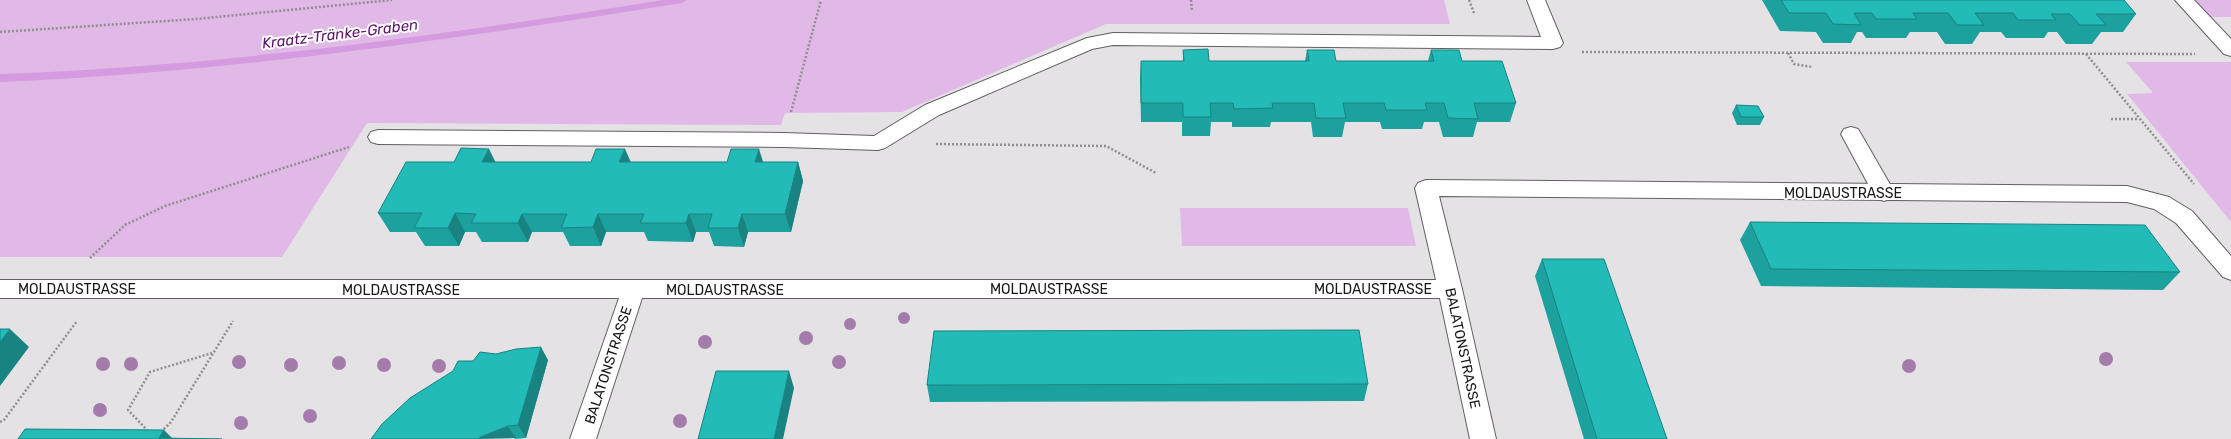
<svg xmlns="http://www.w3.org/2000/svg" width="2231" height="439" viewBox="0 0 2231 439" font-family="Rubik,sans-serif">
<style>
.green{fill:#e0b9e7}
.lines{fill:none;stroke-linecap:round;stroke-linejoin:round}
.stream{fill:#d69ae1;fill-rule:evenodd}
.lane-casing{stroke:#625f62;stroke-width:2}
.street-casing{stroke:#625f62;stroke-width:2}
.path{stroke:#908e90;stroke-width:2.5;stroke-dasharray:2 2;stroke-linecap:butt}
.lane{fill:#fff;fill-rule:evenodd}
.street{fill:#fff;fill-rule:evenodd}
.tree{fill:#a47cac}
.wall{fill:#1da19e}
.shaded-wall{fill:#188381}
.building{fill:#22bbb8;stroke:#188381}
.labels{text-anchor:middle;stroke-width:4;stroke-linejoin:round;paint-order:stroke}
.street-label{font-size:14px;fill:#181718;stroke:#fff}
.water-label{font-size:15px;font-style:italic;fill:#5d156a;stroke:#fff}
</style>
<rect width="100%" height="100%" fill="#e5e2e6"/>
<g class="green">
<path d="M0,0H1444L1450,24H1106L902,112L785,113L781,125L367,123L282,257H0Z"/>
<path d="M2194,0H2231V17H2210Z"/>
<path d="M2126,62H2231V222L2127,94L2153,93Z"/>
<path d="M1180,208H1408L1416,246H1182Z"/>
</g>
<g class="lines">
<path class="stream" d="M663,0H687L682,3C456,39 229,72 0,82V74C223,66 443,35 663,0Z"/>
<defs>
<g id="lane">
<path d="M1527,0H1545L1563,43L1560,47L1553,49L1113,45L1092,49L939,115L885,148L878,150L784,147L378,144L371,142L368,137L371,132L378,130L784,133L874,136L925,105L1087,38L1113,33L1541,37Z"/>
<path d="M2175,0H2194L2231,39V56L2224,54Z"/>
<path d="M1851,127L1858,129L1861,134L1895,193L1892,198L1884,201L1876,198L1873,193L1841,134L1844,129Z"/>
<path d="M1450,280L1458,283L1462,289L1496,439H1470L1438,289L1442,283Z"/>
</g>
<path id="street" d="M1426,180L2127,186L2169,197L2192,211L2231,256V280L2223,277L2176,223L2154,209L2127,202L1439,196L1462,289L1458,295L1450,298H642L596,439H570L619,298H0V280H1436L1415,188L1418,183Z"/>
</defs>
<use href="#lane" class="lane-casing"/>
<use href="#street" class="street-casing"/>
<g class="path">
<path d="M1191,0L1192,11"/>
<path d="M1469,0L1474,13"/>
<path d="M0,32L196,19L392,0"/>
<path d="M1582,52L2195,54"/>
<path d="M1788,53L1794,64L1812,67"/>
<path d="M2086,54L2194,184"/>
<path d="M791,112L821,0"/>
<path d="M2111,119H2139"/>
<path d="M936,144L1106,146L1156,173"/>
<path d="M90,258L125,225L165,206L349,147"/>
<path d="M0,422L4,420L77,321"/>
<path d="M148,431L128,410L150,372L212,353"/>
<path d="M161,432L171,422L233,321"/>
</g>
<use href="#lane" class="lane"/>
<use href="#street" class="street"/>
</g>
<g class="tree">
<circle cx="904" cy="318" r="6"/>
<circle cx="850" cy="324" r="6"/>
<circle cx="806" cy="338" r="7"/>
<circle cx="705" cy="342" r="7"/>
<circle cx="2106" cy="359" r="7"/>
<circle cx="239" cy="362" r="7"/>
<circle cx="839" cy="362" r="7"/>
<circle cx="339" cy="363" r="7"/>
<circle cx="103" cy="364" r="7"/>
<circle cx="131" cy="364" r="7"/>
<circle cx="291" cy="365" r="7"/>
<circle cx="384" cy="365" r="7"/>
<circle cx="439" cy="366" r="7"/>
<circle cx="1909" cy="366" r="7"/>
<circle cx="100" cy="410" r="7"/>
<circle cx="310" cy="416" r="7"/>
<circle cx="680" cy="421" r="7"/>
<circle cx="241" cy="423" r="7"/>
</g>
<g class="wall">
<path d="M1762,0H2124L2136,14L2123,32H2101L2092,44H2066L2057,32H2048L2044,38H2006L2001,32H1980L1972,44H1945L1937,32H1910L1906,38H1866L1862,32H1857L1851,43H1823L1816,32L1780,31Z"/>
<path d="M1183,50L1209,61H1305L1307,50L1336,61H1428L1431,50L1462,61L1516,103L1510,122H1477L1473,137H1443L1439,122H1424L1422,129H1382L1380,122H1345L1342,137H1313L1311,122H1271L1270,127H1232V122H1211L1210,136H1182V122H1141L1140,79L1141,61H1183Z"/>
<path d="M1736,105L1764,117L1760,125H1737L1732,113Z"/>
<path d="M454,162H798L803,181L791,232H748L744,247L714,246L709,232H696L693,242L648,241L644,232H606L601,246H570L563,232H532L528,242H482L476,232H465L459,246H425L416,232H390L378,213Z"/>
<path d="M1750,222L2180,272L2163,290L1761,286L1740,240Z"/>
<path d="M1542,259L1667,439H1584L1535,276Z"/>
<path d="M496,354L548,360L526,438L515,439L473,361Z"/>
<path d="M1368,384L1364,401L930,402L927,385Z"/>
</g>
<g class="shaded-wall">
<path d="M489,149L498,167L482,162Z"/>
<path d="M625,149L633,167L619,162Z"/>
<path d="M759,149L765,168L755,162Z"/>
<path d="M798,162L803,181L791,232L785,214Z"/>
<path d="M455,213L465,232L459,246L448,228Z"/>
<path d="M522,214L532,232L528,242L518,223Z"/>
<path d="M598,214L606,232L601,246L593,227Z"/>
<path d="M689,214L696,232L693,242L686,223Z"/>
<path d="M742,214L748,232L744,247L738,228Z"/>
<path d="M10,329L29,347L0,386V342Z"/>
<path d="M541,347L548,360L526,438L518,425Z"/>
<path d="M789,371L794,388L783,439H774Z"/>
<path d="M508,426L516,438L479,439L480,437Z"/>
<path d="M164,430L173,439L159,438Z"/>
</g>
<g class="building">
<path d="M1781,0H2124L2136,14H2096L2106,25H2080L2070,14H2051L2056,20H2018L2013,13H1975L1984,25H1957L1948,13H1913L1917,19H1876L1872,13H1854L1861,25L1833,24L1826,13H1789Z"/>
<path d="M1208,49L1209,61H1309L1307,50H1334L1336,61H1434L1431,50H1459L1462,61H1502L1516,103H1474L1478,119L1448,118L1444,103H1425L1427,110H1386L1384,103H1343L1346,118H1316L1314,103H1272L1273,108L1234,109L1233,103H1210L1211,117H1183V103H1141V61H1184L1183,50Z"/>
<path d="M1736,105L1758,106L1764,117H1741Z"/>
<path d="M461,148L489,149L482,162H591L596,149H625L619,162H727L731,149H759L755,162H798L785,214H742L738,228H708L712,214H689L686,223H640L644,214H598L593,227L561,228L567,214H522L518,223H471L476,214L455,213L448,228H414L422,213H378L406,162H454Z"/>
<path d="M1750,222L2145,225L2180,272L1771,269Z"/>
<path d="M1542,259H1604L1667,439H1597Z"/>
<path d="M0,329H10L0,342Z"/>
<path d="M1359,330L1368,384L927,385L934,331Z"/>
<path d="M541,347L518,425L508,426L480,437L479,439H371L382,424L410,398L453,371L458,361H473L480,352L496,354L516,349Z"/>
<path d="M716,371H789L774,439H698Z"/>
<path d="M25,429L164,430L159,438L222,439H18Z"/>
</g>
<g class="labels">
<g class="street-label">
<text x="1843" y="198">MOLDAUSTRASSE</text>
<text x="77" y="294">MOLDAUSTRASSE</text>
<text x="1049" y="294">MOLDAUSTRASSE</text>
<text x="1373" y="294">MOLDAUSTRASSE</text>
<text x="401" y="295">MOLDAUSTRASSE</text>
<text x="725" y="295">MOLDAUSTRASSE</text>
<text transform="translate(1463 348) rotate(78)" y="5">BALATONSTRASSE</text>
<text transform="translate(608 365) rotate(-72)" y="5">BALATONSTRASSE</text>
</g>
<g class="water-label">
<text transform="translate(340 34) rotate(-7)" y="5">Kraatz-Tränke-Graben</text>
</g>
</g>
</svg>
